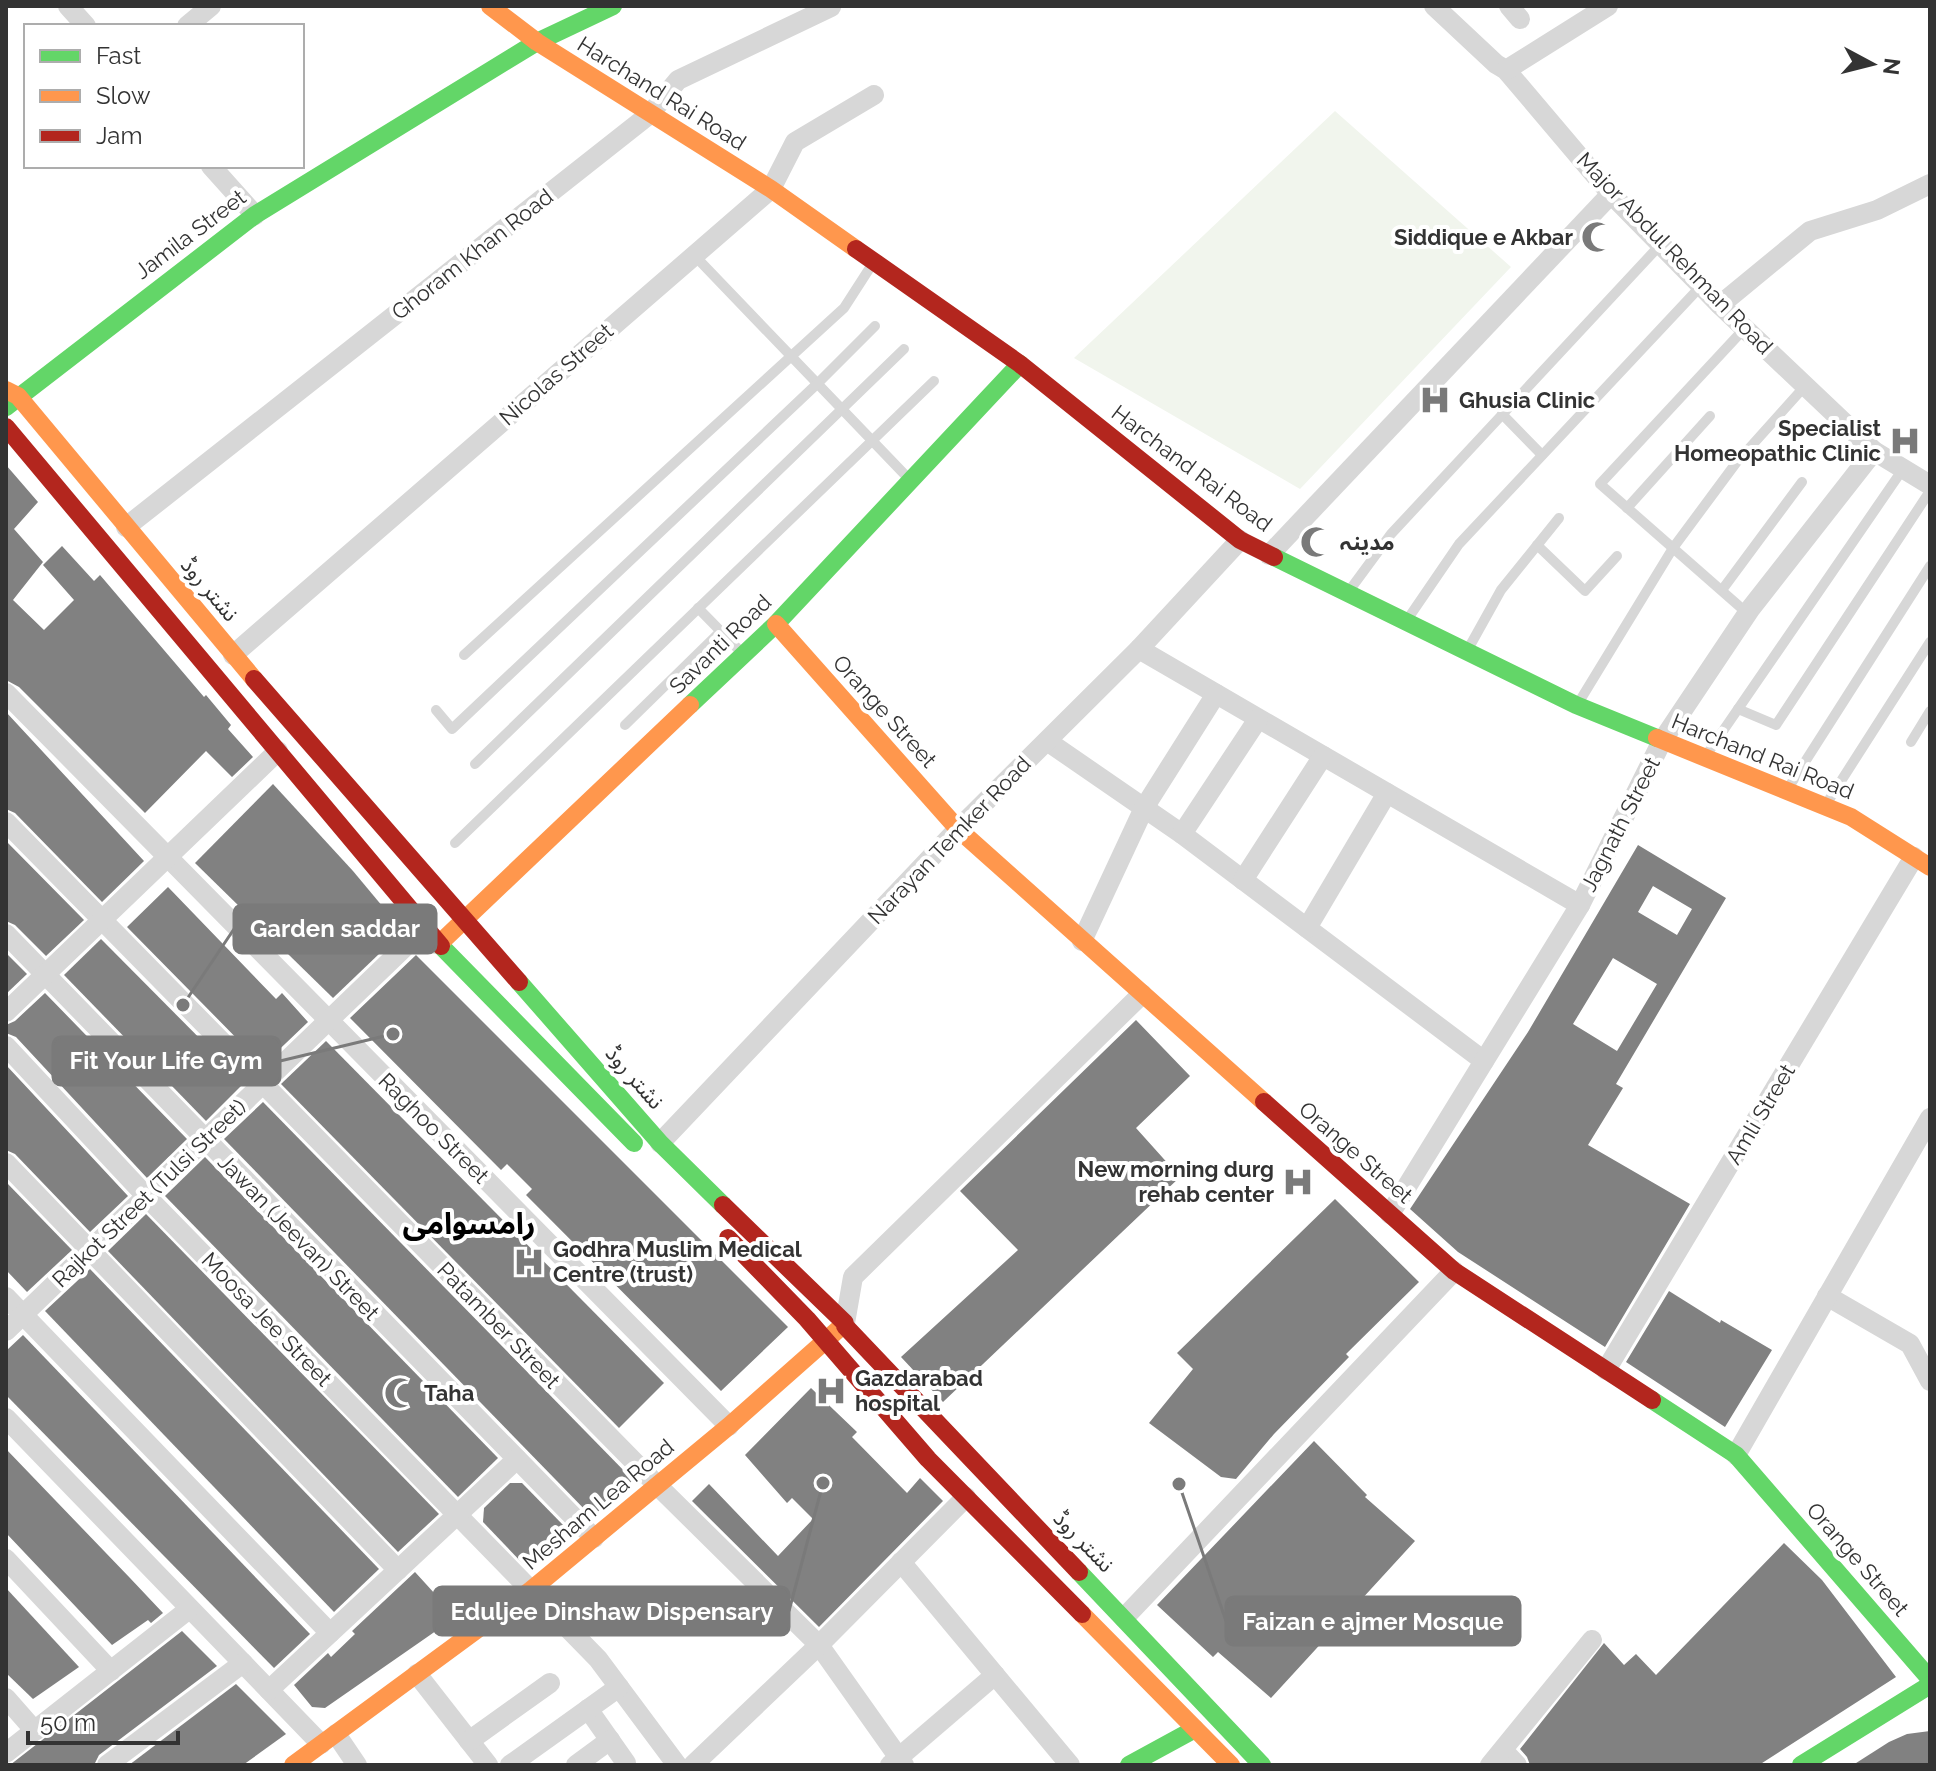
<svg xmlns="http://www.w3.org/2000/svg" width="1936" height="1771" viewBox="0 0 1936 1771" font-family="Raleway,'Noto Sans Arabic',sans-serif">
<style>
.green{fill:#f1f5ed}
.building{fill:#818181;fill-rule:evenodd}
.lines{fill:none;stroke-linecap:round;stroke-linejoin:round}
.lane{stroke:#d7d7d7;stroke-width:10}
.street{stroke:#d7d7d7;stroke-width:20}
.fast{stroke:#63d668;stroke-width:18}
.slow{stroke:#ff974d;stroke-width:18}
.jam{stroke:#b3261e;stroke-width:18}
.labels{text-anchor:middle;stroke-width:8;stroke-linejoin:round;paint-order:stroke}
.street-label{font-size:22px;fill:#333;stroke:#fff}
.poi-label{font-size:22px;font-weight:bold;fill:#333;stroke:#fff;text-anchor:start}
.district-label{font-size:30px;font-weight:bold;fill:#000;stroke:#fff}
.leader{fill:none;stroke:#7a7a7a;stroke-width:3}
.callout-dot{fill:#7a7a7a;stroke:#fff;stroke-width:3}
.callout{fill:#7a7a7a;stroke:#7a7a7a;stroke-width:3}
.callout-label{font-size:24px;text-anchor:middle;font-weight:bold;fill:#fff}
</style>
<rect width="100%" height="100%" fill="#fff"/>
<path class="green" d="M1335,111L1511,267L1300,489L1074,358Z"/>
<g class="building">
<path d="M6,465L38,502L14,529L43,562L13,600L44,630L74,600L43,565L62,546L94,581L100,575L204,697L206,695L231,725L228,729L253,757L232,777L206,751L145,813L19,687L6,680Z"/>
<path d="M6,712L144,861L102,902L15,813L6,809Z"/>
<path d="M273,784L353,871L403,931L333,998L195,863Z"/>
<path d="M6,841L84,920L46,956L15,925L6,921Z"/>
<path d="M1638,845L1726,898L1616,1084L1623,1088L1588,1145L1690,1204L1605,1347L1458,1252L1410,1209L1528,1032ZM1653,886L1692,909L1677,935L1638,912ZM1613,958L1657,984L1617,1051L1573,1024Z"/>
<path d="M168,887L276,999L282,993L308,1022L263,1065L127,927Z"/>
<path d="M101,939L244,1083L206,1121L64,975Z"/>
<path d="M6,953L27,974L6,994Z"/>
<path d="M416,955L788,1327L721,1391L526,1195L532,1189L507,1164L501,1170L350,1018Z"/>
<path d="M45,993L187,1139L147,1178L16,1037L6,1033V1025L15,1021Z"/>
<path d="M1136,1020L1190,1076L1136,1128L1180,1177L943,1402L901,1357L1018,1250L960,1191Z"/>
<path d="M326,1041L664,1383L619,1428L281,1084Z"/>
<path d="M6,1065L128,1196L90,1232L15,1154L6,1150Z"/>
<path d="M263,1102L633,1480L592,1517L224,1139Z"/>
<path d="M205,1157L498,1458L458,1497L165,1196Z"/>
<path d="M6,1182L72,1250L27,1292L6,1270Z"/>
<path d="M1335,1199L1419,1282L1346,1354L1349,1357L1274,1434L1236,1479L1221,1477L1149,1423L1193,1369L1177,1353Z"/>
<path d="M146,1214L439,1514L398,1552L108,1251Z"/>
<path d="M90,1269L379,1569L334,1612L45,1311Z"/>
<path d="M1669,1291L1720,1323L1721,1320L1772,1350L1725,1427L1626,1362Z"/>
<path d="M23,1335L310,1634L274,1668L6,1395V1351Z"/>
<path d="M811,1388L857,1432L852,1437L907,1493L920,1478L943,1501L819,1627L692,1501L709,1484L778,1556L813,1519L792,1498L787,1503L745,1455Z"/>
<path d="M1314,1441L1367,1495L1365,1497L1415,1541L1271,1698L1218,1652L1213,1657L1157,1605Z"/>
<path d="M6,1449L130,1578L163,1613L151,1623L148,1620L112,1645L6,1533Z"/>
<path d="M510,1483H522L565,1527V1533L529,1566H525L483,1522L484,1508Z"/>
<path d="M1784,1543L1822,1580L1896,1677L1759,1765H1530L1527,1757L1520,1749L1604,1643L1624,1665L1636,1654L1656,1675Z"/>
<path d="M415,1572L456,1617L325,1708L312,1707L294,1685L328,1653L331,1657L355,1634L352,1631Z"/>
<path d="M6,1588L79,1667L33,1699L6,1673Z"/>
<path d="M182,1631L217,1666L99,1755L94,1765H10Z"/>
<path d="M236,1684L286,1734L243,1765H129Z"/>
<path d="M1930,1731V1765H1853L1889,1742L1907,1734Z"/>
</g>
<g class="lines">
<g class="lane">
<path d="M694,255L909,479"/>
<path d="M1745,328L1600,484L1747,613"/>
<path d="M1502,414L1542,455"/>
<path d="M1627,508L1710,416"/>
<path d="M1537,545L1585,591L1617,556"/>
<path d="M1722,590L1802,482"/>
<path d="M1349,591L1391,534L1661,244"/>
<path d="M698,608L742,653"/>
<path d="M1407,620L1459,544L1701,286"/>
<path d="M1467,651L1501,590L1559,518"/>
<path d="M464,655L844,308L873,263"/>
<path d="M1579,702L1673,548L1736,463L1805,386"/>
<path d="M1738,709L1776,725L1930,491"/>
<path d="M436,710L452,729L818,383L875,326"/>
<path d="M625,725L721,631"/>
<path d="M1911,742L1930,711"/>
<path d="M1705,757L1903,469"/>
<path d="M475,764L904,349"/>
<path d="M1787,790L1930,566"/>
<path d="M1825,806L1930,642"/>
<path d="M455,843L934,381"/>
</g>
<g class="street">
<path d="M68,6L86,26"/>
<path d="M1434,6L1496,64L1506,70L1611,194L1720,305L1874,451L1930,485"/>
<path d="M1509,6L1520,19"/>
<path d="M187,26L211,6"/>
<path d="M1506,70L1608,6"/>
<path d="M211,166L255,215"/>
<path d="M1720,305L1810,231L1877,210L1930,184"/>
<path d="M126,527L650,114L678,80L831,7"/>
<path d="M1269,555L1611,194"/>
<path d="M1139,649L1580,905"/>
<path d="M233,655L771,189L795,142L874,95"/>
<path d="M6,693L729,1426"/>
<path d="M1047,741L1182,834L1484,1061"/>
<path d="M6,822L657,1485L819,1645L904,1765"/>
<path d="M1182,834L1258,719"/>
<path d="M1243,880L1323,756"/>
<path d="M1307,928L1387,793"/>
<path d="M6,934L594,1538"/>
<path d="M1082,941L1144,808L1216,694"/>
<path d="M6,1012L278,751"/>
<path d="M6,1046L146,1196L598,1659L677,1765"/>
<path d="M660,1143L958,829L1139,649L1240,540"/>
<path d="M6,1163L398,1570"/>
<path d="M1390,1214L1580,905L1662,741L1751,608L1874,451"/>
<path d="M1827,1296L1910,1344L1930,1381"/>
<path d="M6,1297L330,1633"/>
<path d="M845,1323L853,1277L1142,994"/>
<path d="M6,1331L410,942L439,944"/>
<path d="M1606,1370L1914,857"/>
<path d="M6,1418L321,1744"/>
<path d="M1736,1455L1930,1118"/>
<path d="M6,1559L111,1671"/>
<path d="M901,1562L1070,1765"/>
<path d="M1124,1618L1454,1271"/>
<path d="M417,1674L488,1765"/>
<path d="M269,1690L517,1459"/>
<path d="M6,1698L35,1731"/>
<path d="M588,1709L626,1763"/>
<path d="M336,1734L357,1765"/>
<path d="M469,1741L550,1683"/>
<path d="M1503,1750L1517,1765"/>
<path d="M6,1753L188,1610"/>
<path d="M107,1765L243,1663"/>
<path d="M510,1765L619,1687"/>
<path d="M576,1765L610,1740"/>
<path d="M693,1765L819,1645L966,1497"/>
<path d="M890,1765L995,1675"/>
<path d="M1490,1765L1592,1640"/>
</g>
<g class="fast">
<path d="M6,407L255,215L537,42L613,6"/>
<path d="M1274,557L1576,705L1657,738"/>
<path d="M690,705L776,624L1020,364"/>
<path d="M441,946L634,1143"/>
<path d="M519,982L660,1143L723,1205"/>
<path d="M1652,1400L1736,1455L1930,1679"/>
<path d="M1079,1572L1262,1765"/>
<path d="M1129,1765L1195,1729"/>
<path d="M1801,1765L1930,1685"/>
</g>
<g class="slow">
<path d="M490,6L537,42L771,189L856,249"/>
<path d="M6,390L18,396L254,679"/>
<path d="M776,624L958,829L1264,1102"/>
<path d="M1657,738L1851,817L1930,867"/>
<path d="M439,944L690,705"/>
<path d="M1082,1614L1231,1765"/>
<path d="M293,1765L531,1590L729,1426L842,1326"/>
</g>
<g class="jam">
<path d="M856,249L1020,364L1240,540L1274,557"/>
<path d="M6,427L441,946"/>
<path d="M254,679L519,982"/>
<path d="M1264,1102L1454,1271L1652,1400"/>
<path d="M723,1205L845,1323V1326L1079,1572"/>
<path d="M728,1238L807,1319L928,1459L1082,1614"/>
</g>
</g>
<defs>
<symbol id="mosque-bare" viewBox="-9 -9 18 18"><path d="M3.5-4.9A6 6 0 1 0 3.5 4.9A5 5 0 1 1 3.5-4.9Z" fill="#7a7a7a" stroke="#fff" stroke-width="2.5" paint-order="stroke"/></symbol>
<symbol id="hospital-bare" viewBox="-9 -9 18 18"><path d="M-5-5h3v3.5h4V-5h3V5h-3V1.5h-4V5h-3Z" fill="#7a7a7a" stroke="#fff" stroke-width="2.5" paint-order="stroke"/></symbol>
</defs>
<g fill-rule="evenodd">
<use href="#mosque-bare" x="1575" y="215" width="44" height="44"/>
<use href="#hospital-bare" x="1413" y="378" width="44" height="44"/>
<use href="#hospital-bare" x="1883" y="419" width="44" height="44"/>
<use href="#mosque-bare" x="1294" y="520" width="44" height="44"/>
<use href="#hospital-bare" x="1276" y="1160" width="44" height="44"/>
<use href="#hospital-bare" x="507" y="1240" width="44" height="44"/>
<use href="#hospital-bare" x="809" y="1369" width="44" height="44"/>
<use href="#mosque-bare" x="378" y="1371" width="44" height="44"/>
</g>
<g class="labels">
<g class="street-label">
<text transform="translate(662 93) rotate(32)" y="8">Harchand Rai Road</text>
<text transform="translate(190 234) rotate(-37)" y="8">Jamila Street</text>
<text transform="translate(1675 253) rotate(46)" y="8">Major Abdul Rehman Road</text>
<text transform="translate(472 254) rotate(-38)" y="8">Ghoram Khan Road</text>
<text transform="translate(556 374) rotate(-41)" y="8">Nicolas Street</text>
<text transform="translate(1192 468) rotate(37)" y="8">Harchand Rai Road</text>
<text transform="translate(210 589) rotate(50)" y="8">نشتر روڈ</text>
<text transform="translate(720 644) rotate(-44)" y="8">Savanti Road</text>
<text transform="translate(885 711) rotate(48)" y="8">Orange Street</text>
<text transform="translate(1763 756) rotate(22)" y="8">Harchand Rai Road</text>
<text transform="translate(1620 824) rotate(-63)" y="8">Jagnath Street</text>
<text transform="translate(949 840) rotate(-46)" y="8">Narayan Temker Road</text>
<text transform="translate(635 1077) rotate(49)" y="8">نشتر روڈ</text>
<text transform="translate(1760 1114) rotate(-59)" y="8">Amli Street</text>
<text transform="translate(434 1128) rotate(45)" y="8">Raghoo Street</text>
<text transform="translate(1356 1152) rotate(41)" y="8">Orange Street</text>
<text transform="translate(149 1193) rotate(-44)" y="8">Rajkot Street (Tulsi Street)</text>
<text transform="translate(299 1237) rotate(46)" y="8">Jawan (Jeevan) Street</text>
<text transform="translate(267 1319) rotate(46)" y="8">Moosa Jee Street</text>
<text transform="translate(499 1325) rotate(46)" y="8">Patamber Street</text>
<text transform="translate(598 1504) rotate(-40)" y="8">Mesham Lea Road</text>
<text transform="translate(1084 1541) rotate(46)" y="8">نشتر روڈ</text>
<text transform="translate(1858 1559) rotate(49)" y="8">Orange Street</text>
</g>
<g class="poi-label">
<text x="1573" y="245" text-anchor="end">Siddique e Akbar</text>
<text x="1459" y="408">Ghusia Clinic</text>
<text x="1881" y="436" text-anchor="end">Specialist<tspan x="1881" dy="25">Homeopathic Clinic</tspan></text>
<text x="1340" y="550">مدینہ</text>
<text x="1274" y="1177" text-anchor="end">New morning durg<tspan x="1274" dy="25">rehab center</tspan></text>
<text x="553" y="1257">Godhra Muslim Medical<tspan x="553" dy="25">Centre (trust)</tspan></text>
<text x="855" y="1386">Gazdarabad<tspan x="855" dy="25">hospital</tspan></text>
<text x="424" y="1401">Taha</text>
</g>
<g class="district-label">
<text x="469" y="1234">رامسوامی</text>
</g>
</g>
<path class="leader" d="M183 1005L234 929M393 1034L280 1061M823 1483L789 1611M1179 1484L1226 1621"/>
<g class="callout-dot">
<circle cx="183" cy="1005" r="8"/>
<circle cx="393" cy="1034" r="8"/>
<circle cx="823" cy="1483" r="8"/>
<circle cx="1179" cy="1484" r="8"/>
</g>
<g class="callout">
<rect x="234" y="905" width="202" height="48" rx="8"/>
<rect x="53" y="1037" width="227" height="48" rx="8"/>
<rect x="434" y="1587" width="355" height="48" rx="8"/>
<rect x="1226" y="1597" width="294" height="48" rx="8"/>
</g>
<g class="callout-label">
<text x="335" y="937">Garden saddar</text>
<text x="166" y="1069">Fit Your Life Gym</text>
<text x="612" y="1620">Eduljee Dinshaw Dispensary</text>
<text x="1373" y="1630">Faizan e ajmer Mosque</text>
</g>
<rect width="1936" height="1771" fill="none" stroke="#333333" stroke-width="16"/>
<rect x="24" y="24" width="280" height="144" fill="#ffffff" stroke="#adadad" stroke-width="2"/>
<rect x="40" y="50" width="40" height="12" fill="#63d668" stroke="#adadad" stroke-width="2"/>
<text x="96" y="64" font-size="24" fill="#333333">Fast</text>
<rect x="40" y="90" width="40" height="12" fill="#ff974d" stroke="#adadad" stroke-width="2"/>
<text x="96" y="104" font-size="24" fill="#333333">Slow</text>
<rect x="40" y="130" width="40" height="12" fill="#b3261e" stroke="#adadad" stroke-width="2"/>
<text x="96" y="144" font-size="24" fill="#333333">Jam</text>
<g transform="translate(1872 64) rotate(97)" stroke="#ffffff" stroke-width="6" paint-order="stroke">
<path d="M0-6L14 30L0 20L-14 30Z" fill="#333333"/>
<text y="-12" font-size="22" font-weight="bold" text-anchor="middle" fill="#333333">N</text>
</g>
<path d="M28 1731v12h150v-12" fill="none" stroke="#333333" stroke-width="4"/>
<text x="40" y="1731" font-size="24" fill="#333333" stroke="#ffffff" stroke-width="6" paint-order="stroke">50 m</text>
</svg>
